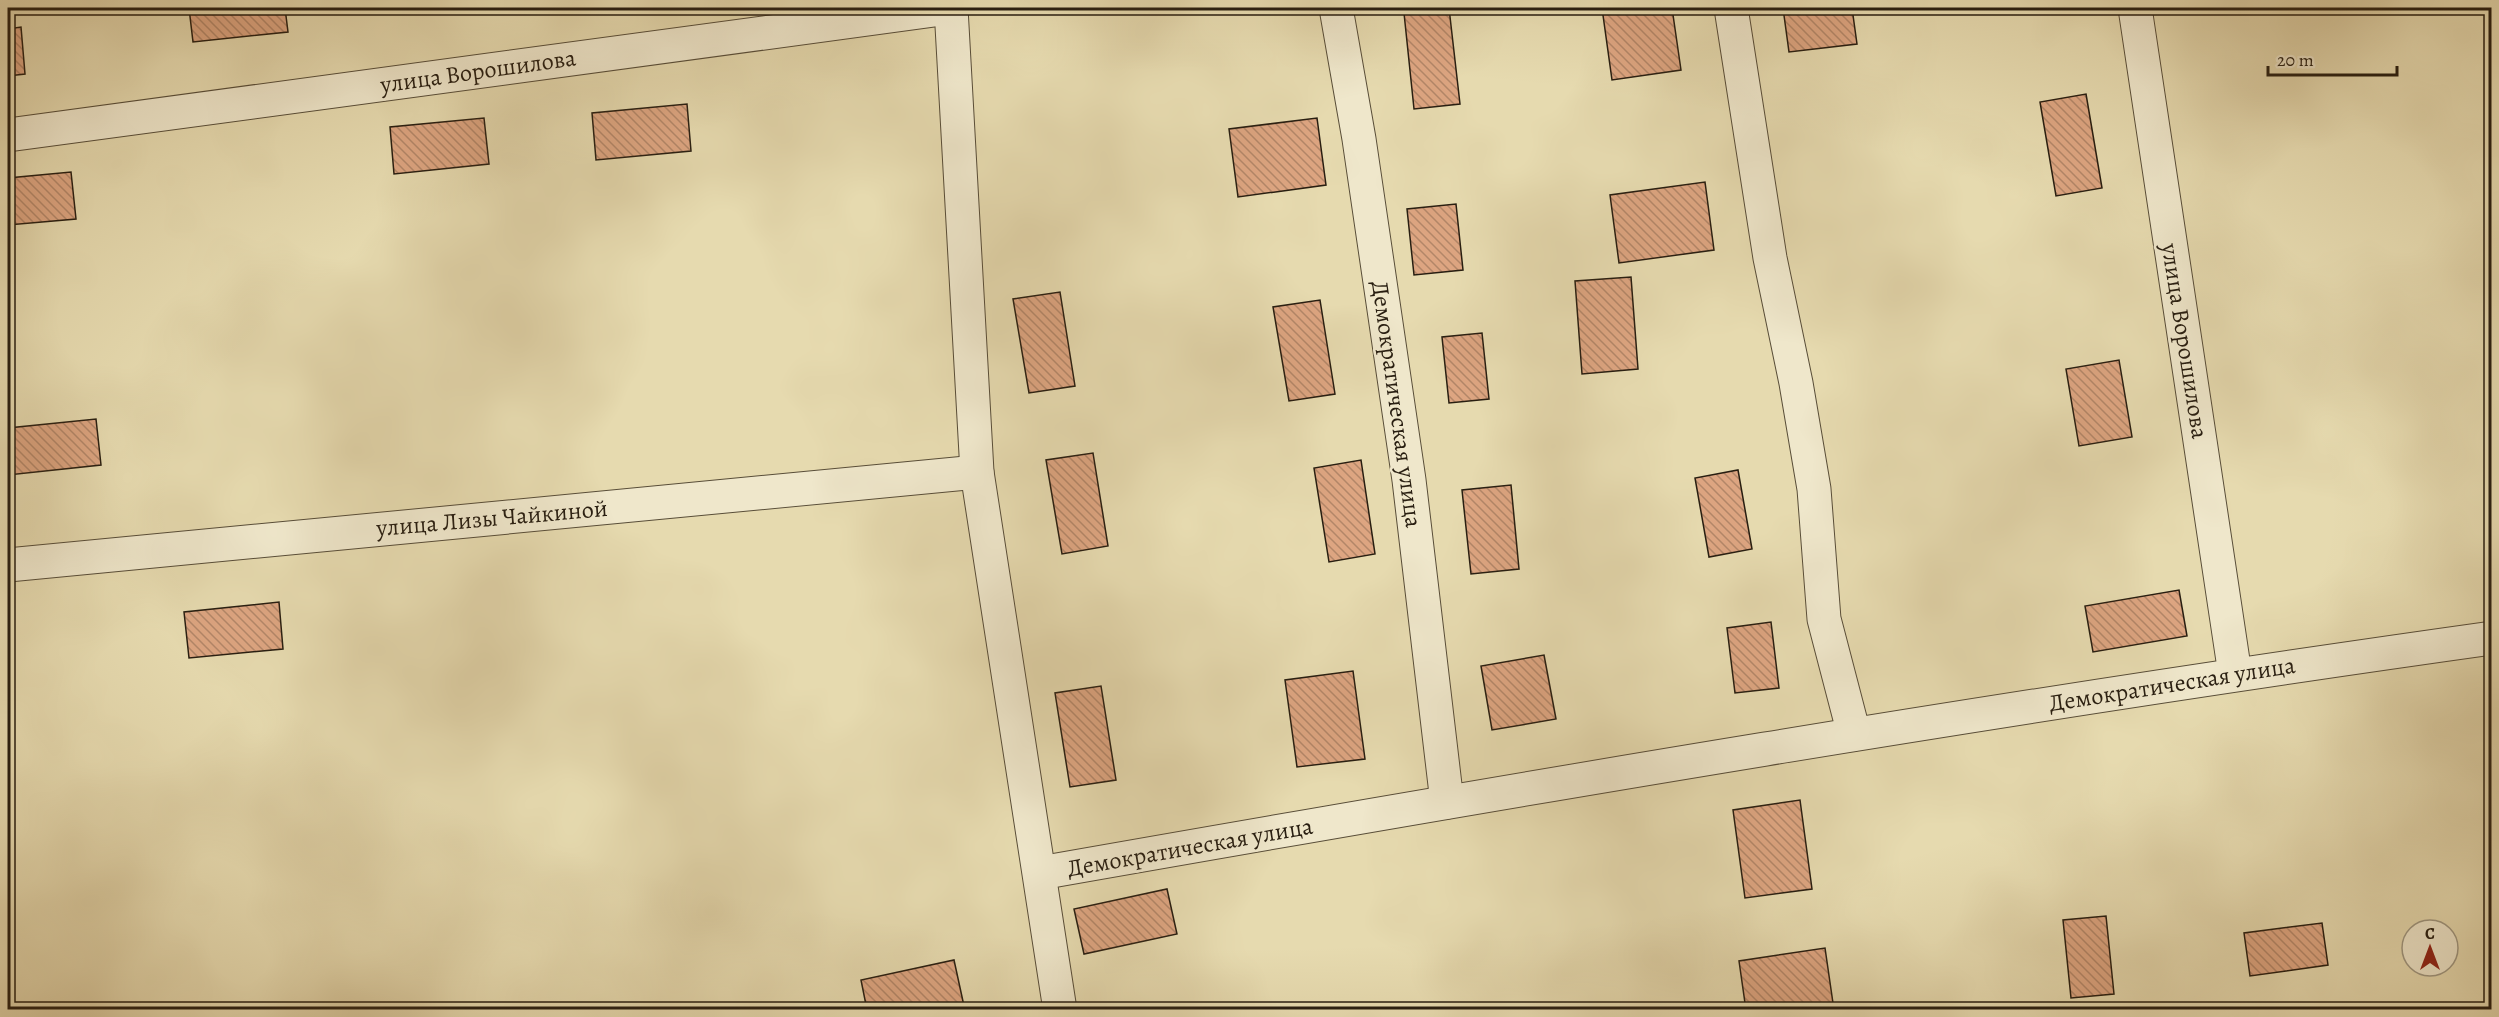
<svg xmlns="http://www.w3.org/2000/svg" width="2499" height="1017" viewBox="0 0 2499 1017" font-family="Alegreya,serif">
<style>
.building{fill:url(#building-back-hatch);stroke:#281e11;stroke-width:1.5}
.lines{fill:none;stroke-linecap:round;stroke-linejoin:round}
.minor-casing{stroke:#584d38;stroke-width:35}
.minor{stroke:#efe7cb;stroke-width:33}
.labels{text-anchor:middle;stroke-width:5;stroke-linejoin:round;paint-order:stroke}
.street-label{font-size:24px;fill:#281e11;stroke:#efe7cb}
</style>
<defs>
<pattern id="building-back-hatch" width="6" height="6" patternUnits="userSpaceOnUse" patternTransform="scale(1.5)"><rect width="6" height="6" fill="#dda581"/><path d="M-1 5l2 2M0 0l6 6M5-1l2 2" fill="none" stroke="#b38668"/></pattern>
</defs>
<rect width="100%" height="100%" fill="#e6daaf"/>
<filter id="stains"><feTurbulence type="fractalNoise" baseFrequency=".00333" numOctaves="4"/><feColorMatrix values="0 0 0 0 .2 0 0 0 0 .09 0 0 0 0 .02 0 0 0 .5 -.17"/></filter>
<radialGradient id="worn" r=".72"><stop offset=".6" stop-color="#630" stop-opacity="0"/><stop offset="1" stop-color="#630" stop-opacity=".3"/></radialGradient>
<g class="building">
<path d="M189,8H285L288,32L193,42Z"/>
<path d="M1449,8L1460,104L1414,109L1404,13Z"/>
<path d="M1602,8H1672L1681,70L1612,80Z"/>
<path d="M1783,8H1852L1857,44L1789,52Z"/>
<path d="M21,27L25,74L8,76V29Z"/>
<path d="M2086,94L2102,188L2056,196L2040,102Z"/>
<path d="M687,104L691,151L596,160L592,113Z"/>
<path d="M484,118L489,164L394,174L390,127Z"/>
<path d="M1317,118L1326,185L1238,197L1229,129Z"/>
<path d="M71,172L76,219L8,225V178Z"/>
<path d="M1705,182L1714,250L1619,263L1610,195Z"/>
<path d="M1456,204L1463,270L1414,275L1407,209Z"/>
<path d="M1631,277L1638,369L1582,374L1575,281Z"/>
<path d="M1060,292L1075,386L1029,393L1013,299Z"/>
<path d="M1320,300L1335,394L1289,401L1273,307Z"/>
<path d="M1482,333L1489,399L1449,403L1442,337Z"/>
<path d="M2119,360L2132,437L2079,446L2066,369Z"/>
<path d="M96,419L101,465L8,475V428Z"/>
<path d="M1093,453L1108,546L1062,554L1046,460Z"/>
<path d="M1361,460L1375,554L1329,562L1314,468Z"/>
<path d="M1738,470L1752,549L1709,557L1695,478Z"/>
<path d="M1511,485L1519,569L1471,574L1462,490Z"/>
<path d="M2179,590L2187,636L2093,652L2085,606Z"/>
<path d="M279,602L283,649L189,658L184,612Z"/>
<path d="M1771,622L1779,688L1735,693L1727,628Z"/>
<path d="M1544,655L1556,719L1492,730L1481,666Z"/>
<path d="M1353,671L1365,759L1297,767L1285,680Z"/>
<path d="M1101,686L1116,780L1070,787L1055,693Z"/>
<path d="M1800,800L1812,889L1745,898L1733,810Z"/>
<path d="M1167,889L1177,934L1084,954L1074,909Z"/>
<path d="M2106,916L2114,994L2071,998L2063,920Z"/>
<path d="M2322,923L2328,965L2250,976L2244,933Z"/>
<path d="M1825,948L1834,1010H1746L1739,961Z"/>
<path d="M954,960L964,1006L948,1010H867L861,980Z"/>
</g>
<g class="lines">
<defs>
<g id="minor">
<path d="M951,8L977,472L1060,1010"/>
<path d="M1336,8L1359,139L1409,480L1447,802"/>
<path d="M1731,8L1770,258L1796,383L1814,489L1824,619L1854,734"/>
<path d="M2135,8L2235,674"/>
<path d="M8,135L949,8"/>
<path d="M8,565L977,472"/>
<path d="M1040,873C1523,788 2006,706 2492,638"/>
</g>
</defs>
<use href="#minor" class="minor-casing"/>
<use href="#minor" class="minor"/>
</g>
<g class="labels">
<g class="street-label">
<text transform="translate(478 71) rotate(-8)" y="8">улица Ворошилова</text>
<text transform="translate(2185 341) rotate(81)" y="8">улица Ворошилова</text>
<text transform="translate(1397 404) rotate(82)" y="8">Демократическая улица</text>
<text transform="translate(492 518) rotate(-5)" y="8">улица Лизы Чайкиной</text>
<text transform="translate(2172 684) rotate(-9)" y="8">Демократическая улица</text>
<text transform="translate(1190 847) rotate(-10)" y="8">Демократическая улица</text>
</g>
</g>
<rect width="2499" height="1017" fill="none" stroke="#e6daaf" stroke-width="30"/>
<rect x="9" y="9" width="2481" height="999" fill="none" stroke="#281e11" stroke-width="3"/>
<rect x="15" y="15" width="2469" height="987" fill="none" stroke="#281e11" stroke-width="1.5"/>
<g transform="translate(2430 948)"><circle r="28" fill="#efe7cb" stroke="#9f9781" stroke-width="1.5"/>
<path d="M0-4.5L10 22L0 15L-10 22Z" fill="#8f2418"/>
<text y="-9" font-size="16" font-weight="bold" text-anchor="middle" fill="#281e11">С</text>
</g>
<path d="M2268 66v9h129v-9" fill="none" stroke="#281e11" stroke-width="3"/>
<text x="2277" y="66" font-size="18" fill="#281e11" stroke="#efe7cb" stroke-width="4.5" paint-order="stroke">20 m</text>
<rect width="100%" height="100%" filter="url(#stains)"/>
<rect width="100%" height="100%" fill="url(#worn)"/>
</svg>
